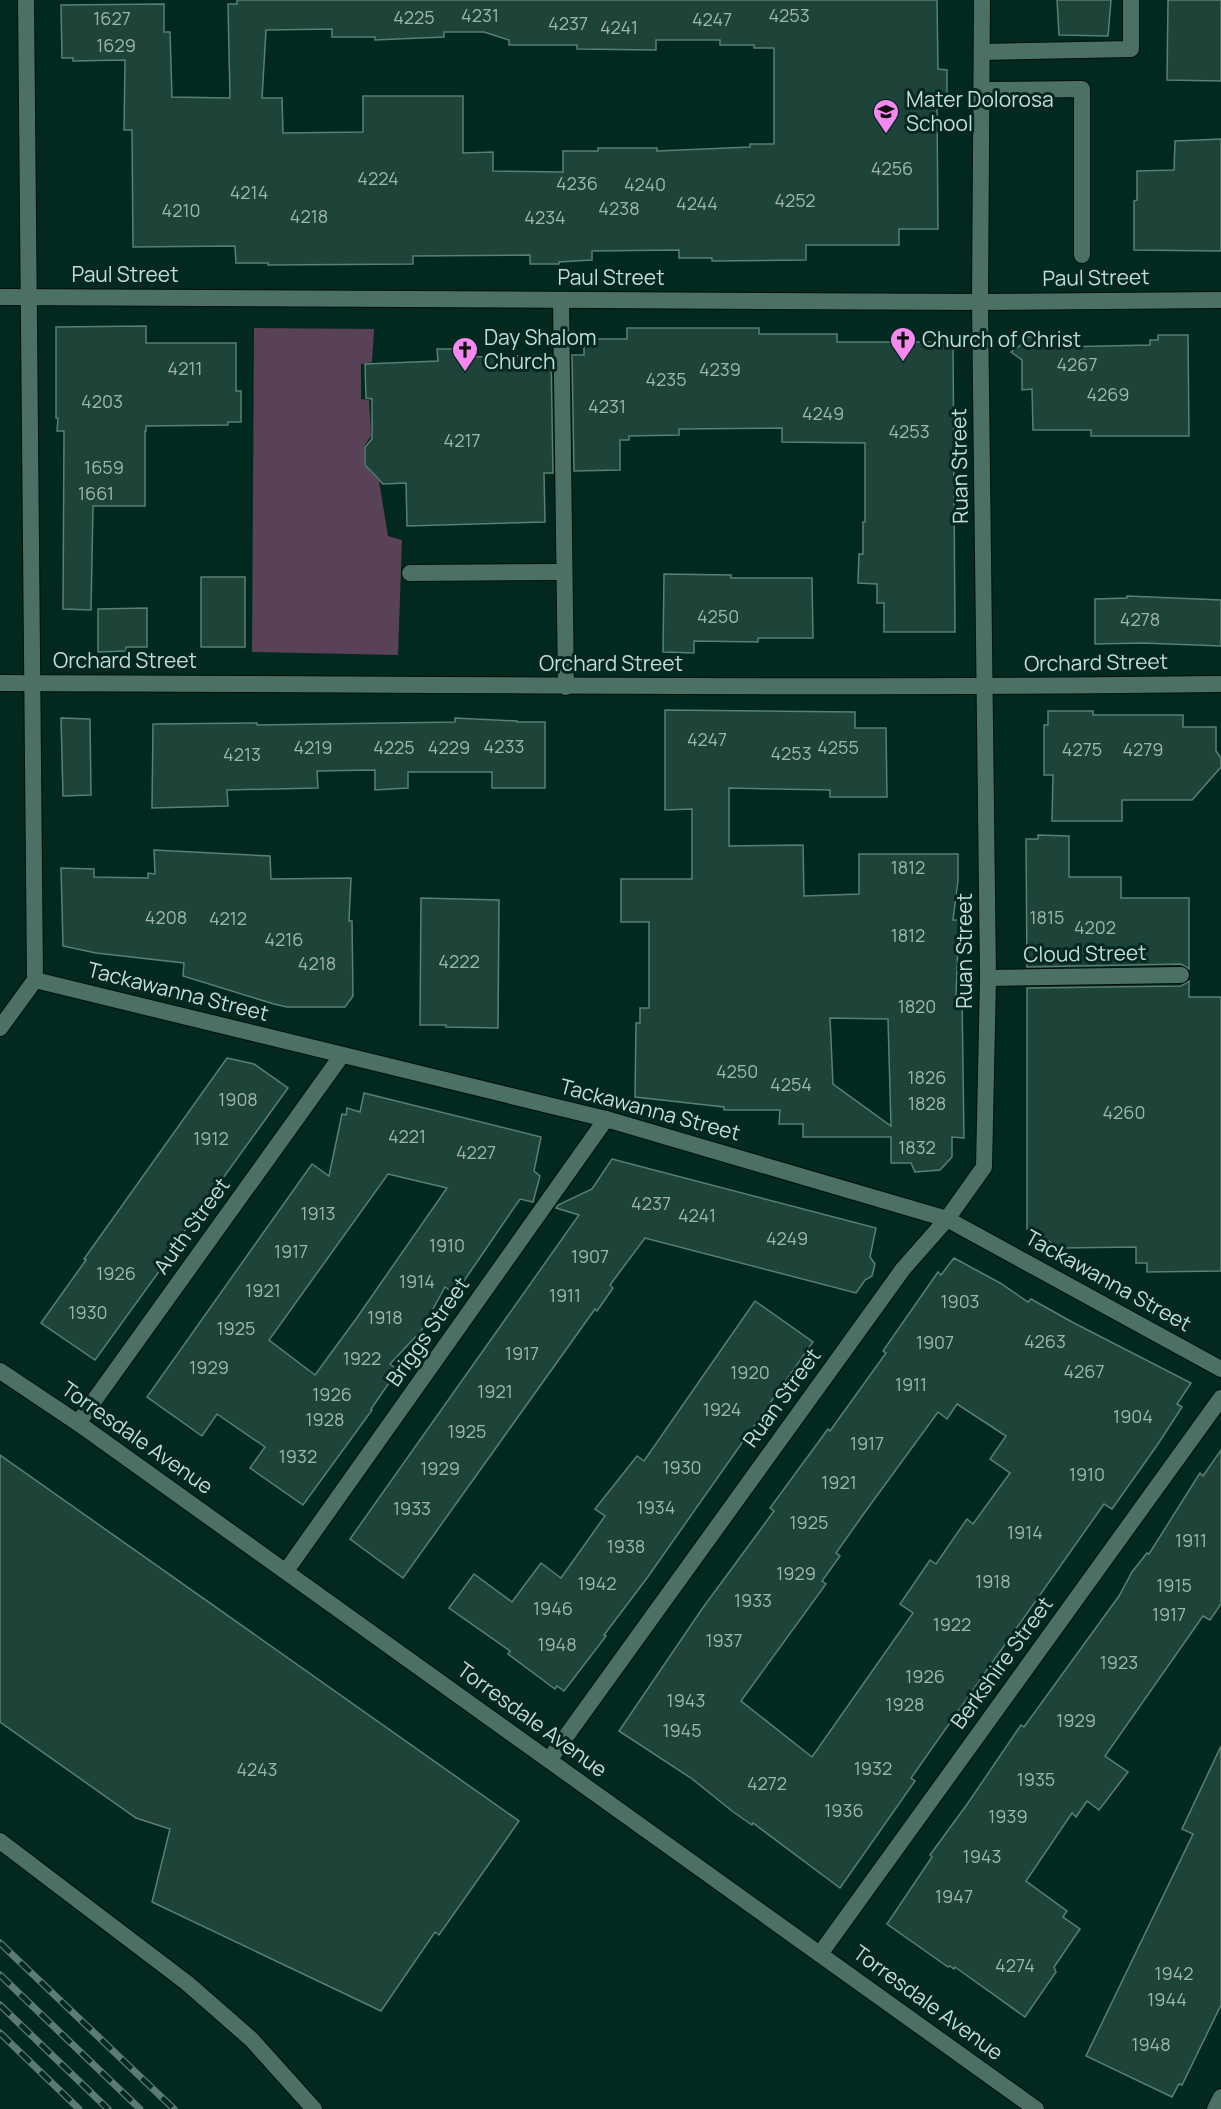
<svg xmlns="http://www.w3.org/2000/svg" width="1221" height="2109" viewBox="0 0 1221 2109" font-family="Manrope,sans-serif">
<style>
.green{fill:#594157}
.building{fill:#1e4339;stroke:#5a7f73;stroke-width:1.5;fill-rule:evenodd}
.lines{fill:none;stroke-linecap:round;stroke-linejoin:round}
.service-casing{stroke:#00100a;stroke-width:18}
.minor-casing{stroke:#00100a;stroke-width:18}
.secondary-casing{stroke:#00100a;stroke-width:18}
.service{stroke:#4b7064;stroke-width:16}
.minor{stroke:#4b7064;stroke-width:16}
.secondary{stroke:#4b7064;stroke-width:16}
.rail-casing{stroke:#5c7b73;stroke-width:7}
.rail{stroke:#022920;stroke-width:4.5;stroke-dasharray:14;stroke-linecap:butt}
.labels{text-anchor:middle;stroke-width:6;stroke-linejoin:round;paint-order:stroke}
.number-label{font-size:18px;fill:#9db5ad}
.poi-label{font-size:21px;fill:#c7dbd4;stroke:#022920;text-anchor:start}
.street-label{font-size:21px;fill:#c7dbd4;stroke:#022920}
</style>
<rect width="100%" height="100%" fill="#022920"/>
<path class="green" d="M254,328L374,329L372,362L361,364V399L369,400L371,436L364,446V465L379,481L388,536L402,540L398,655L252,652Z"/>
<g class="building">
<path d="M237,0H937L938,69L947,70V108H937L938,229H899V245H806V260L712,261V258H679V250L592,251V260L559,262V264H530V255L413,256V264L268,265V263H236L235,246L133,247L132,130H124L125,60L73,61V58H62L61,5L164,4V32H170L172,97L230,98L228,4H237ZM332,29V37H375V40L444,37V32H484L509,40V45H577V49L656,50V40H720V45H754V48H774V144H750V147L657,151V148H598V151H563V172L493,171V152L463,153V96H363V132L283,133L282,98H262L266,30Z"/>
<path d="M1057,0H1111L1108,36L1059,35Z"/>
<path d="M1168,0H1221V81L1167,80Z"/>
<path d="M1221,139V251L1134,250V201L1137,200V171L1174,170L1175,141Z"/>
<path d="M146,326V343H236V391H241V422H228V425L146,426V431H145V506H93L91,610L63,609L64,431H57L58,418H56V327Z"/>
<path d="M627,328H759V334H837V342H953L955,632H884V603H877V584L858,583L859,554H863V522H865V443L782,442V428L679,429V435L629,436V440H620V470L574,471L572,355H584V339H627Z"/>
<path d="M1158,335H1188L1189,436H1091V430H1033L1032,389L1022,390V360L1011,352L1022,344V337H1057L1058,347L1150,345V340H1158Z"/>
<path d="M437,349H472V357L551,355L553,473H544L545,522L407,526L406,483L383,484L365,465V447L372,439V399L366,398L365,364L438,361Z"/>
<path d="M664,574L731,575V578H812L813,638H758V642L694,641V653L663,652Z"/>
<rect x="201" y="577" width="44" height="70"/>
<path d="M1127,596L1221,600V646L1143,643L1095,644V599L1127,598Z"/>
<path d="M147,608V647H126V651L98,652V609Z"/>
<path d="M665,710L855,712V728H886L887,797H830V790L729,788V846L803,845L804,896L859,894V854H958V881L953,920H959L956,995H962L964,1138L952,1137V1157L940,1170L915,1172L911,1163H891V1137H803V1124H779L780,1110H724V1107L635,1097L636,1023H640V1008H649V922H621V879H692V809L665,810ZM830,1018L888,1019L891,1126L833,1084Z"/>
<path d="M1048,711H1093V715H1183V727H1216V751L1221,758V767L1192,800H1122V821H1052L1053,775H1044V725H1048Z"/>
<path d="M61,718L90,719L91,795L63,796Z"/>
<path d="M455,718L517,721V722H545V788H492V772H408V788L375,790V770L317,771L318,788L227,790L228,806L152,808L153,724L257,723V725L455,722Z"/>
<path d="M1038,835L1069,836V877H1121V898H1189V969L1181,964L1027,967L1026,839H1038Z"/>
<path d="M154,850L270,856L271,879L351,878L349,921H352L353,996L345,1007H287L274,1004L183,976L184,963L96,953L63,946L61,868L94,869V877L148,878V873L155,874Z"/>
<path d="M421,898L499,900L498,1028L446,1027V1025H420Z"/>
<path d="M1189,981V997H1221V1271L1147,1272V1263H1136V1247L1061,1248L1027,1229V988L1181,986Z"/>
<path d="M227,1058L254,1064L288,1088L166,1257L168,1259L95,1360L41,1323L86,1260L84,1259Z"/>
<path d="M364,1093L541,1137L534,1171L540,1176L533,1202L520,1199L455,1294L445,1287L421,1331L390,1364L398,1370L371,1409L372,1410L303,1505L250,1468L265,1447L217,1414L202,1436L147,1397L312,1164L329,1176L342,1114L346,1115L347,1108L360,1112ZM388,1174L447,1188L356,1319L315,1375L269,1340Z"/>
<path d="M612,1159L876,1228L870,1257L875,1264L872,1276L865,1280L856,1293L645,1238L610,1285L613,1288L597,1311L595,1309L403,1578L350,1539L579,1215L556,1208L558,1205L592,1189Z"/>
<path d="M954,1258L1000,1283L1028,1302L1031,1299L1072,1322L1191,1383L1177,1404L1182,1407L1158,1444L1112,1509L1104,1504L911,1778L915,1781L840,1888L753,1823L752,1825L732,1811L691,1778L619,1731L702,1609L774,1511L770,1508L828,1429L830,1431L886,1353L883,1351L938,1272L941,1275ZM957,1404L1006,1436L990,1459L1010,1473L973,1524L967,1519L936,1564L930,1560L900,1604L913,1613L812,1757L741,1701L826,1584L822,1581L840,1556L836,1553L865,1512L938,1412L947,1419Z"/>
<path d="M755,1301L813,1342L647,1578L604,1635L606,1636L564,1691L557,1686L555,1689L508,1654L510,1651L449,1608L474,1574L512,1602L541,1563L561,1578L605,1516L595,1509L637,1456L644,1461Z"/>
<path d="M1221,1450V1604L1210,1620L1203,1616L1105,1756L1128,1772L1099,1810L1087,1801L1076,1817L1072,1813L1026,1881L1067,1911L1063,1917L1080,1929L1054,1967L1056,1972L1025,2017L955,1967L954,1969L950,1966L948,1967L887,1924L932,1857L930,1855L968,1803L1021,1725L1024,1727L1119,1596L1132,1572L1147,1553L1149,1554L1200,1473L1203,1476Z"/>
<path d="M0,1455L519,1821L439,1935L435,1932L381,2011L152,1902L170,1829L136,1818L0,1722Z"/>
<path d="M1221,1746V2005L1182,2085L1179,2084L1172,2097L1086,2056L1193,1834L1182,1829Z"/>
</g>
<g class="lines">
<defs>
<g id="service">
<path d="M982,52L1131,49V0"/>
<path d="M982,90L1082,89V255"/>
<path d="M561,300L566,687"/>
<path d="M410,573L564,572"/>
<path d="M0,1841L187,1983L252,2040L314,2109"/>
</g>
<g id="minor">
<path d="M0,297L980,302L1221,300"/>
<path d="M0,683C407,684 814,689 1221,684"/>
<path d="M988,978L1181,975"/>
<path d="M35,980L606,1119L947,1219L1221,1369"/>
<path d="M0,1028L35,980L26,0"/>
<path d="M78,1423L342,1055"/>
<path d="M286,1571L606,1119"/>
<path d="M549,1760L903,1269L947,1219L984,1167L988,978L980,302L982,0"/>
<path d="M820,1954L1221,1398"/>
<path d="M1215,2109L1221,2097"/>
</g>
<path id="secondary" d="M0,1371L78,1423L1036,2109"/>
</defs>
<use href="#service" class="service-casing"/>
<use href="#minor" class="minor-casing"/>
<use href="#secondary" class="secondary-casing"/>
<use href="#service" class="service"/>
<use href="#minor" class="minor"/>
<use href="#secondary" class="secondary"/>
<defs>
<g id="rail">
<path d="M0,1943L174,2109"/>
<path d="M0,1975L140,2109"/>
<path d="M0,2005L108,2109"/>
<path d="M0,2033L79,2109"/>
</g>
</defs>
<use href="#rail" class="rail-casing"/>
<use href="#rail" class="rail"/>
</g>
<defs>
<symbol id="school-pin" viewBox="-11 -11 22 30"><path d="M0 17L-7.5 6A9.5 9.5 0 1 1 7.5 6Z" fill="#f589ef" stroke="#022920"/><path d="M0-5L7-2L0 1L-7-2ZM-4 1L0 2.5L4 1V4Q0 6-4 4Z" fill="#111"/></symbol>
<symbol id="church-pin" viewBox="-11 -11 22 30"><path d="M0 17L-7.5 6A9.5 9.5 0 1 1 7.5 6Z" fill="#f589ef" stroke="#022920"/><path d="M-1.2-6h2.4v3.5h3.3v2.4h-3.3V6h-2.4V-.1h-3.3v-2.4h3.3Z" fill="#111"/></symbol>
</defs>
<g fill-rule="evenodd">
<use href="#school-pin" x="871" y="97" width="30" height="40"/>
<use href="#church-pin" x="888" y="325" width="30" height="40"/>
<use href="#church-pin" x="450" y="335" width="30" height="40"/>
</g>
<g class="labels">
<g class="number-label">
<text x="480" y="22">4231</text>
<text x="789" y="22">4253</text>
<text x="414" y="24">4225</text>
<text x="112" y="25">1627</text>
<text x="712" y="26">4247</text>
<text x="568" y="30">4237</text>
<text x="619" y="34">4241</text>
<text x="116" y="52">1629</text>
<text x="892" y="175">4256</text>
<text x="378" y="185">4224</text>
<text x="577" y="190">4236</text>
<text x="645" y="191">4240</text>
<text x="249" y="199">4214</text>
<text x="795" y="207">4252</text>
<text x="697" y="210">4244</text>
<text x="619" y="215">4238</text>
<text x="181" y="217">4210</text>
<text x="309" y="223">4218</text>
<text x="545" y="224">4234</text>
<text x="1077" y="371">4267</text>
<text x="185" y="375">4211</text>
<text x="720" y="376">4239</text>
<text x="666" y="386">4235</text>
<text x="1108" y="401">4269</text>
<text x="102" y="408">4203</text>
<text x="607" y="413">4231</text>
<text x="823" y="420">4249</text>
<text x="909" y="438">4253</text>
<text x="462" y="447">4217</text>
<text x="104" y="474">1659</text>
<text x="96" y="500">1661</text>
<text x="718" y="623">4250</text>
<text x="1140" y="626">4278</text>
<text x="707" y="746">4247</text>
<text x="504" y="753">4233</text>
<text x="313" y="754">4219</text>
<text x="394" y="754">4225</text>
<text x="449" y="754">4229</text>
<text x="838" y="754">4255</text>
<text x="1082" y="756">4275</text>
<text x="1143" y="756">4279</text>
<text x="791" y="760">4253</text>
<text x="242" y="761">4213</text>
<text x="908" y="874">1812</text>
<text x="166" y="924">4208</text>
<text x="1047" y="924">1815</text>
<text x="228" y="925">4212</text>
<text x="1095" y="934">4202</text>
<text x="908" y="942">1812</text>
<text x="284" y="946">4216</text>
<text x="459" y="968">4222</text>
<text x="317" y="970">4218</text>
<text x="917" y="1013">1820</text>
<text x="737" y="1078">4250</text>
<text x="927" y="1084">1826</text>
<text x="791" y="1091">4254</text>
<text x="238" y="1106">1908</text>
<text x="927" y="1110">1828</text>
<text x="1124" y="1119">4260</text>
<text x="407" y="1143">4221</text>
<text x="211" y="1145">1912</text>
<text x="917" y="1154">1832</text>
<text x="476" y="1159">4227</text>
<text x="651" y="1210">4237</text>
<text x="318" y="1220">1913</text>
<text x="697" y="1222">4241</text>
<text x="787" y="1245">4249</text>
<text x="447" y="1252">1910</text>
<text x="291" y="1258">1917</text>
<text x="590" y="1263">1907</text>
<text x="116" y="1280">1926</text>
<text x="417" y="1288">1914</text>
<text x="263" y="1297">1921</text>
<text x="565" y="1302">1911</text>
<text x="960" y="1308">1903</text>
<text x="88" y="1319">1930</text>
<text x="385" y="1324">1918</text>
<text x="236" y="1335">1925</text>
<text x="1045" y="1348">4263</text>
<text x="935" y="1349">1907</text>
<text x="522" y="1360">1917</text>
<text x="362" y="1365">1922</text>
<text x="209" y="1374">1929</text>
<text x="1084" y="1378">4267</text>
<text x="750" y="1379">1920</text>
<text x="911" y="1391">1911</text>
<text x="495" y="1398">1921</text>
<text x="332" y="1401">1926</text>
<text x="722" y="1416">1924</text>
<text x="1133" y="1423">1904</text>
<text x="325" y="1426">1928</text>
<text x="467" y="1438">1925</text>
<text x="867" y="1450">1917</text>
<text x="298" y="1463">1932</text>
<text x="682" y="1474">1930</text>
<text x="440" y="1475">1929</text>
<text x="1087" y="1481">1910</text>
<text x="839" y="1489">1921</text>
<text x="656" y="1514">1934</text>
<text x="412" y="1515">1933</text>
<text x="809" y="1529">1925</text>
<text x="1025" y="1539">1914</text>
<text x="1191" y="1547">1911</text>
<text x="626" y="1553">1938</text>
<text x="796" y="1580">1929</text>
<text x="993" y="1588">1918</text>
<text x="597" y="1590">1942</text>
<text x="1174" y="1592">1915</text>
<text x="753" y="1607">1933</text>
<text x="553" y="1615">1946</text>
<text x="1169" y="1621">1917</text>
<text x="952" y="1631">1922</text>
<text x="724" y="1647">1937</text>
<text x="557" y="1651">1948</text>
<text x="1119" y="1669">1923</text>
<text x="925" y="1683">1926</text>
<text x="686" y="1707">1943</text>
<text x="905" y="1711">1928</text>
<text x="1076" y="1727">1929</text>
<text x="682" y="1737">1945</text>
<text x="873" y="1775">1932</text>
<text x="257" y="1776">4243</text>
<text x="1036" y="1786">1935</text>
<text x="767" y="1790">4272</text>
<text x="844" y="1817">1936</text>
<text x="1008" y="1823">1939</text>
<text x="982" y="1863">1943</text>
<text x="954" y="1903">1947</text>
<text x="1015" y="1972">4274</text>
<text x="1174" y="1980">1942</text>
<text x="1167" y="2006">1944</text>
<text x="1151" y="2051">1948</text>
</g>
<g class="poi-label">
<text x="906" y="107">Mater Dolorosa<tspan x="906" dy="24">School</tspan></text>
<text x="484" y="345">Day Shalom<tspan x="484" dy="24">Church</tspan></text>
<text x="922" y="347">Church of Christ</text>
</g>
<g class="street-label">
<text x="125" y="282">Paul Street</text>
<text x="611" y="285">Paul Street</text>
<text transform="translate(1096 278) rotate(-1)" y="7">Paul Street</text>
<text transform="translate(960 466) rotate(-91)" y="7">Ruan Street</text>
<text x="125" y="668">Orchard Street</text>
<text transform="translate(1096 663) rotate(-1)" y="7">Orchard Street</text>
<text x="611" y="671">Orchard Street</text>
<text transform="translate(965 951) rotate(-90)" y="7">Ruan Street</text>
<text transform="translate(1085 954) rotate(-1)" y="7">Cloud Street</text>
<text transform="translate(178 992) rotate(14)" y="7">Tackawanna Street</text>
<text transform="translate(650 1110) rotate(15)" y="7">Tackawanna Street</text>
<text transform="translate(192 1226) rotate(-54)" y="7">Auth Street</text>
<text transform="translate(1108 1281) rotate(29)" y="7">Tackawanna Street</text>
<text transform="translate(428 1332) rotate(-55)" y="7">Briggs Street</text>
<text transform="translate(782 1398) rotate(-54)" y="7">Ruan Street</text>
<text transform="translate(137 1438) rotate(35)" y="7">Torresdale Avenue</text>
<text transform="translate(1002 1663) rotate(-54)" y="7">Berkshire Street</text>
<text transform="translate(532 1720) rotate(36)" y="7">Torresdale Avenue</text>
<text transform="translate(928 2003) rotate(36)" y="7">Torresdale Avenue</text>
</g>
</g>
</svg>
